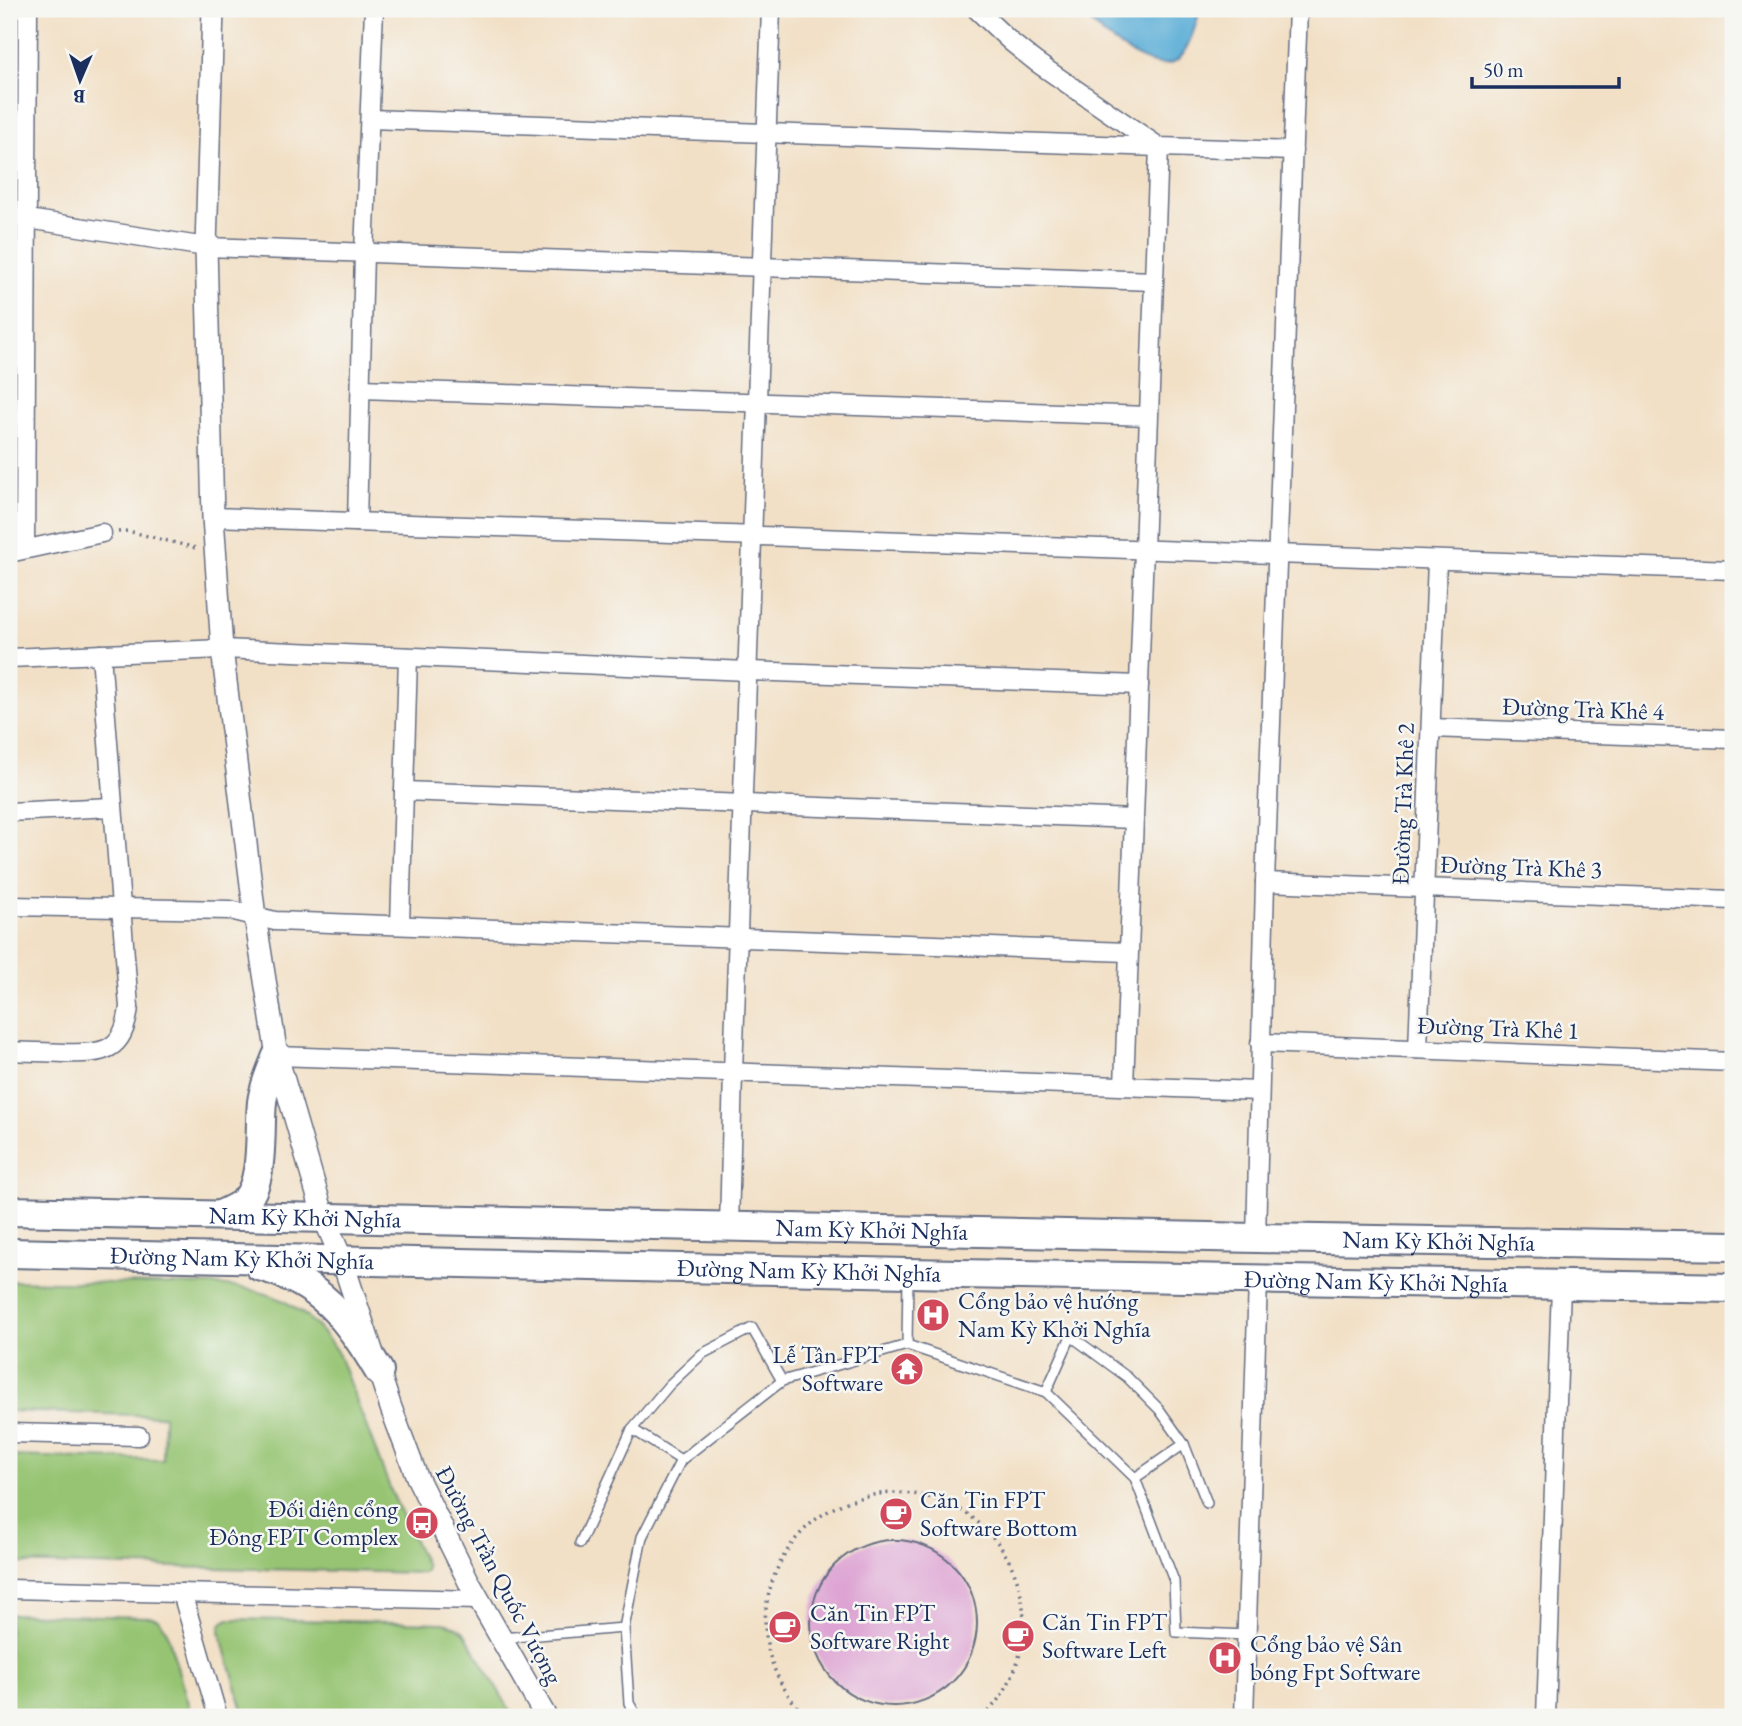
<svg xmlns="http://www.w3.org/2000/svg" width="1742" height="1726" viewBox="0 0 1742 1726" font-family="'EB Garamond',serif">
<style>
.green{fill:#96c472;stroke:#587a68;stroke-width:2}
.water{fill:#5caed7;stroke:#3c6e9a;stroke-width:2}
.building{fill:#dda3d3}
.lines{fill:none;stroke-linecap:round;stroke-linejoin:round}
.service-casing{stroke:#666d82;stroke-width:12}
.minor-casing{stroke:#666d82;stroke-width:21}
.tertiary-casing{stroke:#666d82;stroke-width:24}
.primary-casing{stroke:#666d82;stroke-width:32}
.path{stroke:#666d82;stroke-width:3.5;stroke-dasharray:2 5;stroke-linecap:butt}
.service{stroke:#fff;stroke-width:9}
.minor{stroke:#fff;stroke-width:18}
.tertiary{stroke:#fff;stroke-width:21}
.primary{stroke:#fff;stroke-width:28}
.labels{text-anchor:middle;stroke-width:5;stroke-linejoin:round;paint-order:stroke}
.street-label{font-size:24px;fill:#1b2f5e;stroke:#f6f6f2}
.poi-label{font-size:24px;fill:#1b2f5e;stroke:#f6f6f2;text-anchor:start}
</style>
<rect width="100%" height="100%" fill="#f6f6f2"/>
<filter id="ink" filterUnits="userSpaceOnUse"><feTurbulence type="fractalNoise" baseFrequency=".0143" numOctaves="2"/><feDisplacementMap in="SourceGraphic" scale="14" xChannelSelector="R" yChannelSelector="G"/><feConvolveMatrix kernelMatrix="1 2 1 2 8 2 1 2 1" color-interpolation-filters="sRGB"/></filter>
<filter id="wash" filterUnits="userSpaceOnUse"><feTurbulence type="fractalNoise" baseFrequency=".00686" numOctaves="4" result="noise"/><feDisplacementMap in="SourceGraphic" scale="28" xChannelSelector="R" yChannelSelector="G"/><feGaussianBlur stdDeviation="1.57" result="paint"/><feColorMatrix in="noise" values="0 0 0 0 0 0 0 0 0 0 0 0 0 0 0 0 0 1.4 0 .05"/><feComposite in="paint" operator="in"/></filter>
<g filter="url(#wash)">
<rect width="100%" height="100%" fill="#f2e0c6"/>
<g class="green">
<path d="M9,1281C59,1282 109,1283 159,1284C197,1285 238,1282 275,1297C302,1308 322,1329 338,1353L392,1493L426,1566L425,1571L422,1573L9,1563V1456L163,1460L164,1416L9,1411Z"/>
<path d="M9,1614L152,1617L158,1619L166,1629L192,1717H9Z"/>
<path d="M229,1619L444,1623L457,1627L464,1632L514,1717H245L220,1631C220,1623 223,1622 229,1619Z"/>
</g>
<path class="water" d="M1083,9H1200C1197,22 1189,50 1178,59C1157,78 1106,39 1092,23C1089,19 1086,13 1083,9Z"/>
<g id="blocks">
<circle class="building" cx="894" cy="1623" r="83"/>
</g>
</g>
<g filter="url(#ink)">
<use href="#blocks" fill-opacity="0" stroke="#666d82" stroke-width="2"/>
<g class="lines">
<defs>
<g id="service">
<path d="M907,1345L908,1277"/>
<path d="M1046,1392L1071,1336L1127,1377L1159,1409L1184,1444"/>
<path d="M632,1429L669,1385L702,1354L752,1328L782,1381"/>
<path d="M1135,1478L1184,1444L1207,1503"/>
<path d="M580,1543L632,1429L681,1460"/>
<path d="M624,1628L629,1703L637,1717"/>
<path d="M501,1638L624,1628L642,1537L681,1460L782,1381L907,1345L1046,1392L1135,1478L1174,1581L1176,1632L1247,1635"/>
</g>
<g id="minor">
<path d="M976,9L1011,42L1036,62L1159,147L1293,151"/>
<path d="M370,119L1159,147L1124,1086"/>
<path d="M9,216L206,247L1153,281"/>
<path d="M361,389L1148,416"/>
<path d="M213,517L1733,570"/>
<path d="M357,522L364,253L374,9"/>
<path d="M25,549L28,9"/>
<path d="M9,553L102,533"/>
<path d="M9,658L222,649L748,671L1139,685"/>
<path d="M1431,728L1733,739"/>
<path d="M404,791L1134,819"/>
<path d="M9,812L112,807"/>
<path d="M1265,882L1733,900"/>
<path d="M9,906L230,910L275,921L1128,952"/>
<path d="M400,925L408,657"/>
<path d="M1260,1043L1733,1062"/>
<path d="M1418,1049L1437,561"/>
<path d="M9,1051C27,1052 45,1052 64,1053C104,1054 124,1052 129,1007L101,654"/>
<path d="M277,1056L1259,1091"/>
<path d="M729,1227L733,1072L771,9"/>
<path d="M1256,1238L1265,882L1298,9"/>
<path d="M9,1433L139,1436"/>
<path d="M9,1589L478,1600"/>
<path d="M182,1593L218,1717"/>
<path d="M1244,1717L1258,1280"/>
<path d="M1546,1717L1561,1286"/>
</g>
<path id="tertiary" d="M213,9L206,247L213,517L222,649L255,917L277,1056L324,1218L342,1260L391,1408L417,1477L470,1584L546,1717"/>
<g id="primary">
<path id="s1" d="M9,1211L1256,1238L1733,1246"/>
<path d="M220,1215C229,1211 237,1208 244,1202C265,1183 259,1129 262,1102C264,1086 271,1071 277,1056"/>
<path id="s2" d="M9,1253L908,1273L1733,1288"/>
<path d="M259,1266C321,1282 348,1319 379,1371"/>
</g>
</defs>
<use href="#service" class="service-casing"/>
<use href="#minor" class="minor-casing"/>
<use href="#tertiary" class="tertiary-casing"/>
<use href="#primary" class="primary-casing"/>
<g class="path">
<path d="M118,532L128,531L196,548"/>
<path d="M807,1717C775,1686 758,1641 768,1597C775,1564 794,1534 822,1515C844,1500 871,1493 897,1493C1015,1495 1066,1636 983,1717"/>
</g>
<use href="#service" class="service"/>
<use href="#minor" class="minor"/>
<use href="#tertiary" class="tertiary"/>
<use href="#primary" class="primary"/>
</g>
</g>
<defs>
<symbol id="hospital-disc" viewBox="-11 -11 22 22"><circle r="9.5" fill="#d1495b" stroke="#f6f6f2"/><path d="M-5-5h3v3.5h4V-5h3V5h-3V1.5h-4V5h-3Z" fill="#fff"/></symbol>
<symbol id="temple-disc" viewBox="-11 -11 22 22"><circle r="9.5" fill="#d1495b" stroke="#f6f6f2"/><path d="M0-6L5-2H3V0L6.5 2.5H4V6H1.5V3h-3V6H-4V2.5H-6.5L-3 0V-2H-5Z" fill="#fff"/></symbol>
<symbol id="cafe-disc" viewBox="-11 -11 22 22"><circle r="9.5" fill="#d1495b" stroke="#f6f6f2"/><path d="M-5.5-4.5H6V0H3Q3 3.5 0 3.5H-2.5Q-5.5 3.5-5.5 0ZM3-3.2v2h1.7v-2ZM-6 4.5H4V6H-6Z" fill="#fff"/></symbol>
<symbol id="bus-disc" viewBox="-11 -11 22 22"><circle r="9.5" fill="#d1495b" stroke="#f6f6f2"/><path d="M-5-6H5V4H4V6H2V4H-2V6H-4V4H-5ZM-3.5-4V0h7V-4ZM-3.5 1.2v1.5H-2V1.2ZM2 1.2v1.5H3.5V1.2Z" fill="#fff"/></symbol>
</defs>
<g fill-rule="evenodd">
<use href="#hospital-disc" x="914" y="1296" width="38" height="38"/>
<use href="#temple-disc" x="888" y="1350" width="38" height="38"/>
<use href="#cafe-disc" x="877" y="1495" width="38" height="38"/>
<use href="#bus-disc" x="403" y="1504" width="38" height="38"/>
<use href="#cafe-disc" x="766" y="1608" width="38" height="38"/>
<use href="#cafe-disc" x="999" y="1617" width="38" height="38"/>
<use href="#hospital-disc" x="1206" y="1639" width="38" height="38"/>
</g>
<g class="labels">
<g class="street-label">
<text transform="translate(1583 709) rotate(2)" y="8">Đường Trà Khê 4</text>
<text transform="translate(1403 804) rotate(-88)" y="8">Đường Trà Khê 2</text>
<text transform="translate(1521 867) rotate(2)" y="8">Đường Trà Khê 3</text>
<text transform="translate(1498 1028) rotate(2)" y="8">Đường Trà Khê 1</text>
<text dy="8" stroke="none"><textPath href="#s1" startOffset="296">Nam Kỳ Khởi Nghĩa</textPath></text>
<text dy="8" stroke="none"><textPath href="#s1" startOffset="863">Nam Kỳ Khởi Nghĩa</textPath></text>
<text dy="8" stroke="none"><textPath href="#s1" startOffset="1430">Nam Kỳ Khởi Nghĩa</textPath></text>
<text dy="8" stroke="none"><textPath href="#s2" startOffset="233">Đường Nam Kỳ Khởi Nghĩa</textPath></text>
<text dy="8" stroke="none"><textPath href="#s2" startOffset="800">Đường Nam Kỳ Khởi Nghĩa</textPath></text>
<text dy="8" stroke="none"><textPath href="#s2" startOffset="1367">Đường Nam Kỳ Khởi Nghĩa</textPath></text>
<text transform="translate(499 1575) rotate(62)" y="8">Đường Trần Quốc Vượng</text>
</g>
<g class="poi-label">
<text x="958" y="1309">Cổng bảo vệ hướng<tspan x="958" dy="28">Nam Kỳ Khởi Nghĩa</tspan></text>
<text x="883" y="1363" text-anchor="end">Lễ Tân FPT<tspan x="883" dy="28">Software</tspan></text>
<text x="920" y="1508">Căn Tin FPT<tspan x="920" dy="28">Software Bottom</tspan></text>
<text x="398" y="1517" text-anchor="end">Đối diện cổng<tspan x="398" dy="28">Đông FPT Complex</tspan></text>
<text x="810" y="1621">Căn Tin FPT<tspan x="810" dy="28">Software Right</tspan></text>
<text x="1042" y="1630">Căn Tin FPT<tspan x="1042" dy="28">Software Left</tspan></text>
<text x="1250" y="1652">Cổng bảo vệ Sân<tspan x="1250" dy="28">bóng Fpt Software</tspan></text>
</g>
</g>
<rect width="1742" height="1726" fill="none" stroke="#f6f6f2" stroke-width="35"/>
<g transform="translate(80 80) rotate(182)" stroke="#f6f6f2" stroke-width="5" paint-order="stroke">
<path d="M0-5L12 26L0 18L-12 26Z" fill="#1b2f5e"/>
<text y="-10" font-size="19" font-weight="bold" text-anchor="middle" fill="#1b2f5e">B</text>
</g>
<path d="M1472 77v10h147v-10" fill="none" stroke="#1b2f5e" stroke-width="3.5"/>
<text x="1483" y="77" font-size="21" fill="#1b2f5e" stroke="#f6f6f2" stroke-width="5" paint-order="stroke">50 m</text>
</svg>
